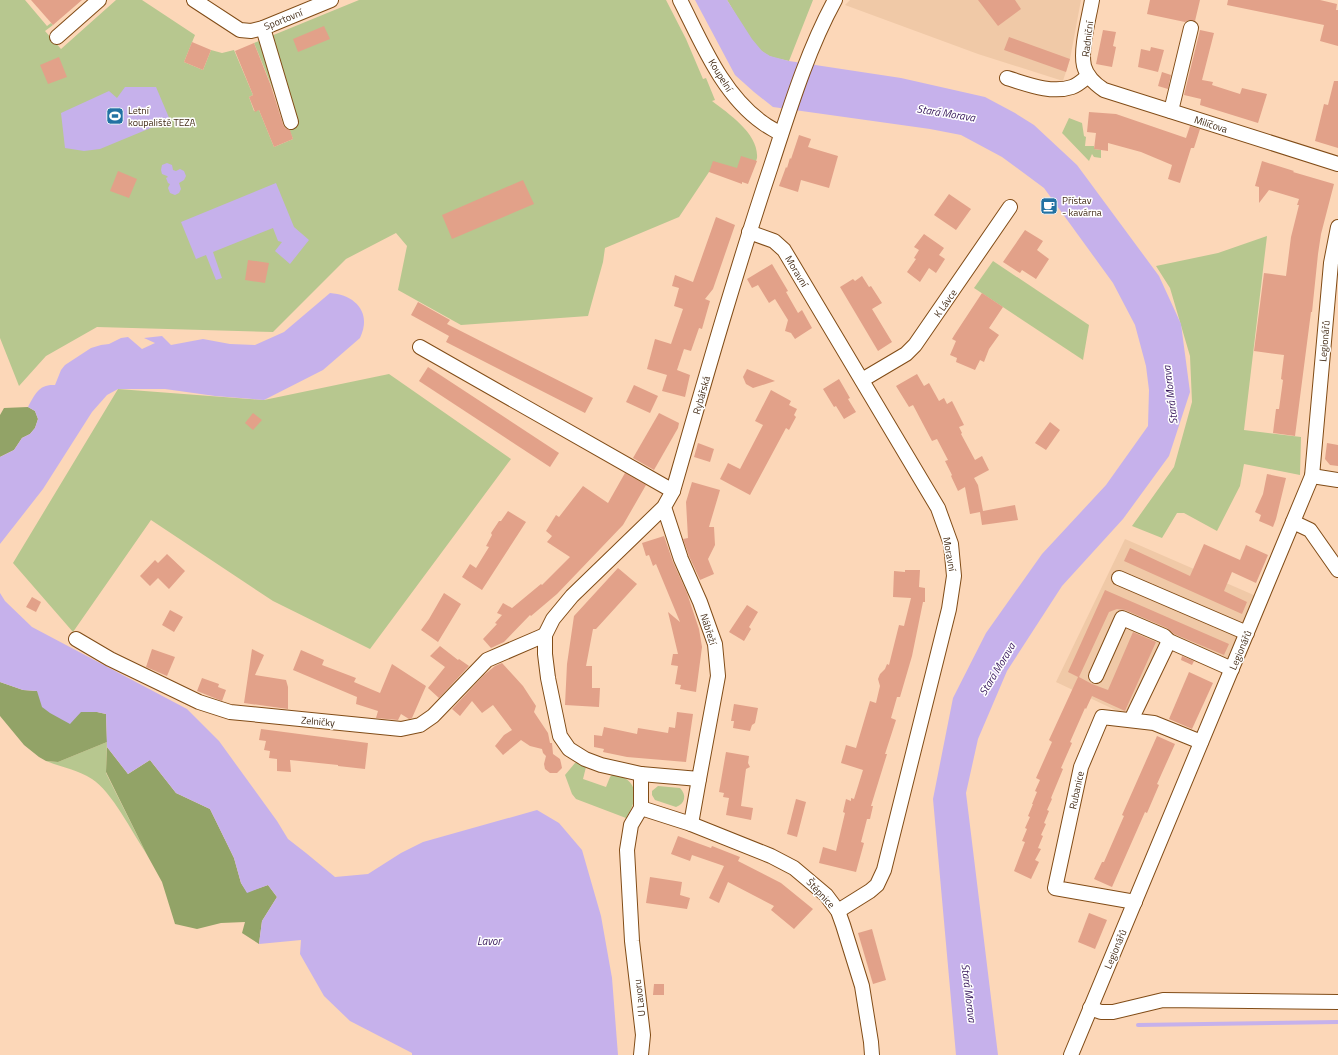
<svg xmlns="http://www.w3.org/2000/svg" width="1338" height="1055" viewBox="0 0 1338 1055" font-family="'Titillium Web',sans-serif">
<style>
.built{fill:#f0c9a7}
.green{fill:#b7c78f}
.forest{fill:#92a367}
.water{fill:#c6b1eb}
.lines{fill:none;stroke-linecap:round;stroke-linejoin:round}
.stream{stroke:#c6b1eb;stroke-width:4}
.building{fill:#e2a189}
.minor-casing{stroke:#814c17;stroke-width:16}
.minor{stroke:#fff;stroke-width:14}
.labels{text-anchor:middle;stroke-width:3;stroke-linejoin:round;paint-order:stroke}
.street-label{font-size:10px;fill:#442d18;stroke:#fff}
.poi-label{font-size:10px;fill:#442d18;stroke:#fff;text-anchor:start}
.water-label{font-size:11px;font-style:italic;fill:#38195c;stroke:#fff}
</style>
<rect width="100%" height="100%" fill="#fcd7b8"/>
<g class="built">
<path d="M850,0H1081L1070,59L1063,81L978,54L845,5Z"/>
<path d="M1125,539L1256,596L1226,667L1175,644L1128,716L1056,682Z"/>
</g>
<g class="green">
<path d="M0,0H25L47,26L51,23L53,25L45,31L61,49L116,0H142L195,35L184,62L203,70L211,50L222,53L234,50L253,95L249,97L254,111L259,110L274,147L293,139L254,43L359,0H666L686,39L703,79L706,78L715,100L712,101C729,114 759,134 757,158C756,162 753,168 752,172H709L679,217L605,248L603,262L588,316L461,325L398,290L407,246L396,233L346,259L273,332L97,327L46,356L19,386L0,338Z"/>
<path d="M727,0H813L789,61C780,59 770,58 763,52C750,42 736,14 727,0Z"/>
<path d="M1069,118L1082,123L1084,136L1086,137L1085,146H1094V149L1101,150V158L1094,157L1092,154L1089,161L1064,135L1062,133Z"/>
<path d="M1267,236L1244,430L1301,437L1300,475L1244,464L1240,486L1217,531L1184,513H1177L1162,538L1132,526L1174,467L1192,402L1190,356L1170,288L1156,266L1218,253Z"/>
<path d="M993,261L1089,325L1083,360L974,288Z"/>
<path d="M389,374L511,459L370,649L273,601L151,520L73,632L13,563L118,389L264,400Z"/>
<path d="M107,742L106,773L146,853C132,832 112,792 92,779C78,770 61,767 46,761L58,762Z"/>
<path d="M578,762L586,765V767L583,779L606,787L610,777L613,774C639,779 639,799 626,818L576,799L572,794L565,775L575,763Z"/>
<path d="M658,786L680,788C687,795 685,804 676,807L655,800L652,795V791Z"/>
</g>
<g class="forest">
<path d="M28,407L35,411L38,419L35,428L30,434L22,438L14,450L0,457V415L4,408Z"/>
<path d="M0,682L23,690L37,691L81,712H97L106,714L107,742L58,762L46,761L39,757L24,745L0,716Z"/>
<path d="M107,747L128,774L150,760L176,793L210,809L234,858L241,883L247,892L268,885L277,897L262,921L259,944L242,933L245,922L221,923L197,929L175,924L162,882L146,853L106,772Z"/>
</g>
<g class="water">
<path d="M695,0H727L752,39L762,51L770,56L789,61L901,78L985,97L1015,113L1034,125L1077,165L1159,276L1181,324L1190,392L1169,456L1123,519L1062,586L1007,671L978,739L966,793L998,1055H956L933,799L953,698L986,633L1042,554L1106,485L1148,426L1149,390L1146,366L1135,325L1113,283L1044,188L1002,157L961,135L930,129L773,107L754,92L735,75Z"/>
<path d="M125,87H156L170,120L100,149L84,151L65,148L61,113L109,91L117,98Z"/>
<path d="M167,163L172,165L173,170L176,171L180,169L184,171L186,176L184,180L179,183L181,189L179,193L175,195L170,193L168,188L170,184L168,183L166,178L168,177L167,176L162,174L161,170L162,165Z"/>
<path d="M276,183L294,227L309,240L290,264L275,251L282,242L278,241L273,228L213,252L222,278L216,280L206,255L196,259L181,222Z"/>
<path d="M330,293C356,295 372,313 360,338L323,370L264,400L215,396L165,389H118L107,395L92,412L43,489L0,544V457L14,450L22,438L30,434L35,428L38,419L35,411L28,407C35,394 39,384 55,385L61,370L65,365L91,348L101,345L109,344L121,338L128,337L142,349L155,343L144,338L162,336L171,345L203,339L230,344L255,345L284,332Z"/>
<path d="M0,593L5,601L32,627L187,709L219,741L277,821L288,839L306,853L335,877L368,874L401,853L423,842L537,810L559,823L582,850L601,916L612,978L618,1055H412V1053L350,1021L324,996L300,954L301,940L259,944L262,921L277,897L268,885L247,893L241,883L234,858L210,809L176,793L150,760L128,774L107,747L106,714L97,712H81L70,724L50,713L42,707L37,691L23,690L0,682Z"/>
</g>
<g class="lines">
<path class="stream" d="M1138,1025L1338,1022"/>
</g>
<g class="building">
<path d="M31,0H82L53,25Z"/>
<path d="M978,0H1015L1021,9L998,26Z"/>
<path d="M1150,0H1200L1195,21L1189,20L1185,22L1147,14Z"/>
<path d="M1228,0H1320L1337,4L1336,10H1338V46L1320,41L1324,25L1227,5Z"/>
<path d="M324,26L330,39L298,52L293,39Z"/>
<path d="M1103,30L1116,32L1113,46L1116,47L1112,67L1096,64Z"/>
<path d="M1200,30L1214,33L1202,80L1213,82L1212,85L1240,94L1242,88L1267,94L1258,123L1200,105L1201,99L1184,95Z"/>
<path d="M1009,37L1070,59L1066,72L1004,50Z"/>
<path d="M192,42L211,50L203,70L184,62Z"/>
<path d="M254,43L271,86L283,124L285,128L290,130L293,139L274,147L259,110L255,112L249,97L253,95L235,51Z"/>
<path d="M1151,47L1164,50L1158,72L1138,67L1141,49L1150,51Z"/>
<path d="M59,57L67,77L48,84L40,65Z"/>
<path d="M1162,72L1171,75L1168,89L1158,86Z"/>
<path d="M1334,81H1338V148L1315,141L1324,104L1328,105Z"/>
<path d="M1089,112L1116,114L1186,138L1190,126L1200,129L1194,148H1191L1180,183L1168,179L1172,165L1141,152L1108,143V151L1094,149L1096,133L1087,132Z"/>
<path d="M799,135L811,139L808,147L838,156L829,188L801,180L798,192L779,186L786,167L787,168L790,158L791,159Z"/>
<path d="M741,156L757,161L748,184L742,182V184L709,172L713,161L737,168Z"/>
<path d="M1262,161L1294,171L1293,172L1334,184L1321,234L1318,254L1312,312H1311L1295,436L1273,433L1276,409H1279L1283,380L1281,379L1284,355L1254,351L1264,273L1286,276L1291,237L1299,205H1297L1299,199L1269,190L1259,203V187L1255,186Z"/>
<path d="M118,171L137,179L129,198L110,191Z"/>
<path d="M523,180L534,204L452,239L442,215Z"/>
<path d="M949,194L971,209L956,230L934,215Z"/>
<path d="M716,217L735,225L713,289L705,299L710,301L702,329L699,328L691,351L684,349L677,370L690,375L685,397L662,391L667,375L647,369L655,339L671,344L683,309L674,306L679,288L672,286L675,275L693,282Z"/>
<path d="M1025,230L1043,241L1037,250L1049,259L1036,279L1022,270L1020,273L1003,262Z"/>
<path d="M924,234L944,248L939,255L945,259L936,273L929,268L920,282L907,272L916,259L914,258L919,250L914,247Z"/>
<path d="M248,260L269,263L265,283L245,280Z"/>
<path d="M772,264L788,291L786,292L798,313L802,310L812,328L795,339L791,333L785,331L788,320L775,299L769,303L758,285L752,288L747,279Z"/>
<path d="M862,276L869,287L871,286L882,303L872,309L892,342L878,351L840,287L853,279L855,281Z"/>
<path d="M982,293L1003,307L989,328L999,335L989,349L984,362L980,360L975,370L956,362L957,358L950,355L956,341L952,339L955,334Z"/>
<path d="M418,302L450,320L447,324L593,398L585,413L446,342L449,336L411,315Z"/>
<path d="M428,367L559,453L550,467L419,381Z"/>
<path d="M747,369L775,381L753,388L746,384L743,377Z"/>
<path d="M917,374L924,386L929,383L939,401L944,398L947,404L952,401L964,425L959,427L962,433L961,434L975,460L982,456L989,470L974,478L978,485L983,511L1015,505L1018,520L982,525L980,512L970,514L965,487L958,491L951,476L952,475L945,461L948,460L937,439L932,441L913,405L909,407L896,386Z"/>
<path d="M839,379L850,398L848,399L856,412L844,419L836,406L834,407L823,389Z"/>
<path d="M634,385L658,396L650,413L626,402Z"/>
<path d="M771,390L791,401L789,405L797,409L794,415L796,417L789,430L786,428L750,495L720,479L728,463L740,469L763,425L755,421Z"/>
<path d="M253,413L262,420L253,430L245,423Z"/>
<path d="M659,413L679,423L678,428L654,470L633,458Z"/>
<path d="M1050,422L1060,430L1046,450L1035,443Z"/>
<path d="M698,443L714,449L710,462L694,457Z"/>
<path d="M1327,443L1338,445V466L1330,465L1325,459Z"/>
<path d="M625,473L646,485L623,525L557,594L531,616L530,615L504,642L491,648L483,639L497,624L495,623L502,615L497,613L503,603L512,608L541,584L542,585L570,557L547,542L552,536L546,531L556,515L559,517L583,486L608,503Z"/>
<path d="M1267,474L1286,478L1276,519L1273,527L1259,521L1261,515L1255,512L1263,494Z"/>
<path d="M692,482L720,490L709,527H714L715,545L708,559L714,574L700,580L689,556L683,539L688,538L686,502Z"/>
<path d="M508,511L526,522L482,590L462,577L470,564L476,568L489,547L486,546L492,535L491,533L499,521H501Z"/>
<path d="M664,536L673,562L687,593L699,629L702,647L696,692L680,689L681,685L675,684L678,666L671,665L673,654H678L668,612L680,622L656,564L653,566L649,555L646,556L642,543Z"/>
<path d="M1204,544L1240,560L1246,545L1268,555L1256,583L1232,572L1224,591L1247,602L1242,614L1124,561L1130,548L1190,576Z"/>
<path d="M167,554L185,571L169,589L158,578L150,586L140,576L155,560L158,563Z"/>
<path d="M618,568L637,584L596,629H593L586,666H592V688H600L599,707L565,705L567,664L574,616Z"/>
<path d="M905,570H920L919,587L925,588V602H923L912,656L900,697H897L891,718L896,720L885,754H887L871,806H873L870,819H867L861,842L864,843L856,872L819,863L823,847L836,851L845,813L843,812L846,799L851,801V798L854,799L863,770L841,763L846,745L856,748L870,701L876,703L880,686L878,679L880,674L885,669L887,664L889,665L899,625L904,626L911,598L893,597L894,571L905,572Z"/>
<path d="M1105,590L1229,644L1224,655L1174,634L1167,628L1125,610L1117,609L1109,612L1079,677L1092,684L1108,690L1133,632L1156,642L1125,711L1092,696L1086,709L1085,708L1070,742L1072,743L1061,768L1063,769L1051,798L1052,799L1047,810L1049,811L1044,823L1046,824L1041,835L1043,836L1038,848L1041,849L1035,860L1039,862L1031,879L1014,871L1025,842L1022,841L1027,829L1025,828L1030,817L1028,816L1033,804H1032L1037,792L1035,791L1040,780L1036,778L1052,742L1049,740L1078,677L1068,672Z"/>
<path d="M444,593L461,604L438,642L421,630L429,619Z"/>
<path d="M32,597L41,602L36,612L26,607Z"/>
<path d="M747,605L758,612L749,627L751,629L744,641L729,632Z"/>
<path d="M170,610L183,617L174,632L162,625Z"/>
<path d="M440,646L458,660L459,659L469,666L439,698L428,688L445,667L430,656Z"/>
<path d="M152,649L175,657L167,676L146,667Z"/>
<path d="M252,649L264,655L255,675L286,680L288,687V709L244,703Z"/>
<path d="M301,650L324,660L322,665L356,678L354,682L380,693L392,664L426,686L412,718L409,719L401,714L398,720L376,718L378,711L356,704L357,697L293,670Z"/>
<path d="M1182,656L1194,661L1192,665L1181,660Z"/>
<path d="M502,663L523,686L536,706L534,712L548,733L550,743H552L553,754L560,759L561,763L562,768L557,773H550L545,769L544,764L546,756L543,753L542,749L530,746L521,740L503,755L495,746L504,735L512,730L493,705L482,713L472,701L460,716L452,709L484,675L495,666Z"/>
<path d="M1189,672L1213,683L1192,729L1169,719Z"/>
<path d="M202,678L219,684L218,687L226,690L222,701L197,691Z"/>
<path d="M734,704L758,708L755,723L752,725L750,731L733,728L734,721H731Z"/>
<path d="M677,712L693,714L686,762L627,757L603,752L604,749L594,747V735L602,736L604,727L637,734L638,728L668,733L669,727L675,728Z"/>
<path d="M261,729L368,743L365,769L338,766V765L290,760L291,772L277,771V759L269,758L270,751L264,750L266,741L259,740Z"/>
<path d="M1157,736L1175,744L1157,784L1159,785L1147,813L1145,812L1112,887L1094,879L1102,862H1104L1124,816L1122,815Z"/>
<path d="M726,752L749,756L748,763L750,767L746,769L741,806L753,808L751,820L726,815L729,798L723,797L724,793L719,792Z"/>
<path d="M796,799L806,802L797,837L787,834Z"/>
<path d="M678,836L711,848L712,846L740,857L738,861L781,883L813,909L794,929L771,910L774,906L728,882L719,903L709,898L724,866L692,855L690,861L671,854Z"/>
<path d="M650,877L682,882L680,895L690,898L687,909L646,903Z"/>
<path d="M1089,913L1107,920L1095,949L1078,942Z"/>
<path d="M872,929L886,980L873,984L858,933Z"/>
<path d="M654,984H664V995H653Z"/>
</g>
<g class="lines">
<defs>
<g id="minor">
<path d="M194,0L240,30L251,31L263,28L331,0"/>
<path d="M680,0C702,43 722,94 763,123C768,127 775,130 781,134"/>
<path d="M1092,0C1089,18 1080,49 1084,66C1087,77 1095,84 1104,90L1338,164"/>
<path d="M263,28L291,122"/>
<path d="M57,37L99,0"/>
<path d="M1007,78C1027,84 1051,94 1072,87C1078,85 1083,80 1088,76"/>
<path d="M1171,111L1191,28"/>
<path d="M749,232L774,241L784,250L938,508L951,544L954,576L949,609L884,870L877,885L870,891L838,911"/>
<path d="M420,347L673,491"/>
<path d="M862,380L906,354L915,345L1010,207"/>
<path d="M1312,476L1338,480"/>
<path d="M664,507L681,559L700,602L715,644L718,676L699,779L641,774L601,765L585,759L569,749L560,736L548,678L545,654V635L553,619L572,596L664,507L673,491C704,383 735,274 771,166C789,111 807,51 835,0"/>
<path d="M1293,522L1310,530L1338,570"/>
<path d="M1119,578L1247,633"/>
<path d="M76,639L110,659L199,702L230,712L401,729L420,725L433,716L487,660L545,635"/>
<path d="M1096,676L1122,618L1164,636L1169,641L1232,669"/>
<path d="M1131,720L1169,641"/>
<path d="M641,774V808L631,825L627,850L632,941L643,1035L641,1055"/>
<path d="M641,808L691,824L699,779"/>
<path d="M691,824L771,856L794,868L826,895L838,911L843,925L862,986L871,1042L872,1055"/>
<path d="M1135,902L1055,888L1081,767L1102,717L1154,723L1201,742"/>
<path d="M1090,1008L1101,1012H1113L1163,1000L1338,1002"/>
<path d="M1071,1055L1312,476L1331,263L1338,227"/>
</g>
</defs>
<use href="#minor" class="minor-casing"/>
<use href="#minor" class="minor"/>
</g>
<defs>
<symbol id="stadium-square" viewBox="-11 -11 22 22"><rect x="-9" y="-9" width="18" height="18" rx="4" fill="#2272a3" stroke="#fff"/><path d="M0-5a6.5 5 0 1 0 0 10a6.5 5 0 1 0 0-10ZM-3.5-1.8h7v3.6h-7Z" fill="#fff"/></symbol>
<symbol id="cafe-square" viewBox="-11 -11 22 22"><rect x="-9" y="-9" width="18" height="18" rx="4" fill="#2272a3" stroke="#fff"/><path d="M-5.5-4.5H6V0H3Q3 3.5 0 3.5H-2.5Q-5.5 3.5-5.5 0ZM3-3.2v2h1.7v-2ZM-6 4.5H4V6H-6Z" fill="#fff"/></symbol>
</defs>
<g fill-rule="evenodd">
<use href="#stadium-square" x="105" y="106" width="20" height="20"/>
<use href="#cafe-square" x="1039" y="196" width="20" height="20"/>
</g>
<g class="labels">
<g class="street-label">
<text transform="translate(283 19) rotate(-22)" y="4">Sportovní</text>
<text transform="translate(1087 39) rotate(-83)" y="4">Radniční</text>
<text transform="translate(721 75) rotate(58)" y="4">Koupelní</text>
<text transform="translate(1211 124) rotate(18)" y="4">Milíčova</text>
<text transform="translate(797 271) rotate(59)" y="4">Moravní</text>
<text transform="translate(945 303) rotate(-55)" y="4">K Lávce</text>
<text transform="translate(1324 341) rotate(-85)" y="4">Legionářů</text>
<text transform="translate(701 395) rotate(-74)" y="4">Rybářská</text>
<text transform="translate(950 554) rotate(80)" y="4">Moravní</text>
<text transform="translate(709 629) rotate(72)" y="4">Nábřeží</text>
<text transform="translate(1240 650) rotate(-67)" y="4">Legionářů</text>
<text transform="translate(318 721) rotate(5)" y="4">Zelničky</text>
<text transform="translate(1076 790) rotate(-78)" y="4">Rubanice</text>
<text transform="translate(821 893) rotate(47)" y="4">Štěpnice</text>
<text transform="translate(1115 949) rotate(-67)" y="4">Legionářů</text>
<text transform="translate(639 998) rotate(-97)" y="4">U Lavoru</text>
</g>
<g class="poi-label">
<text x="128" y="114">Letní<tspan x="128" dy="12">koupaliště TEZA</tspan></text>
<text x="1062" y="204">Přístav<tspan x="1062" dy="12">- kavárna</tspan></text>
</g>
<g class="water-label">
<text transform="translate(946 113) rotate(9)" y="4">Stará Morava</text>
<text transform="translate(1170 395) rotate(-97)" y="4">Stará Morava</text>
<text transform="translate(997 669) rotate(-59)" y="4">Stará Morava</text>
<text x="489" y="945">Lavor</text>
<text transform="translate(969 993) rotate(83)" y="4">Stará Morava</text>
</g>
</g>
</svg>
